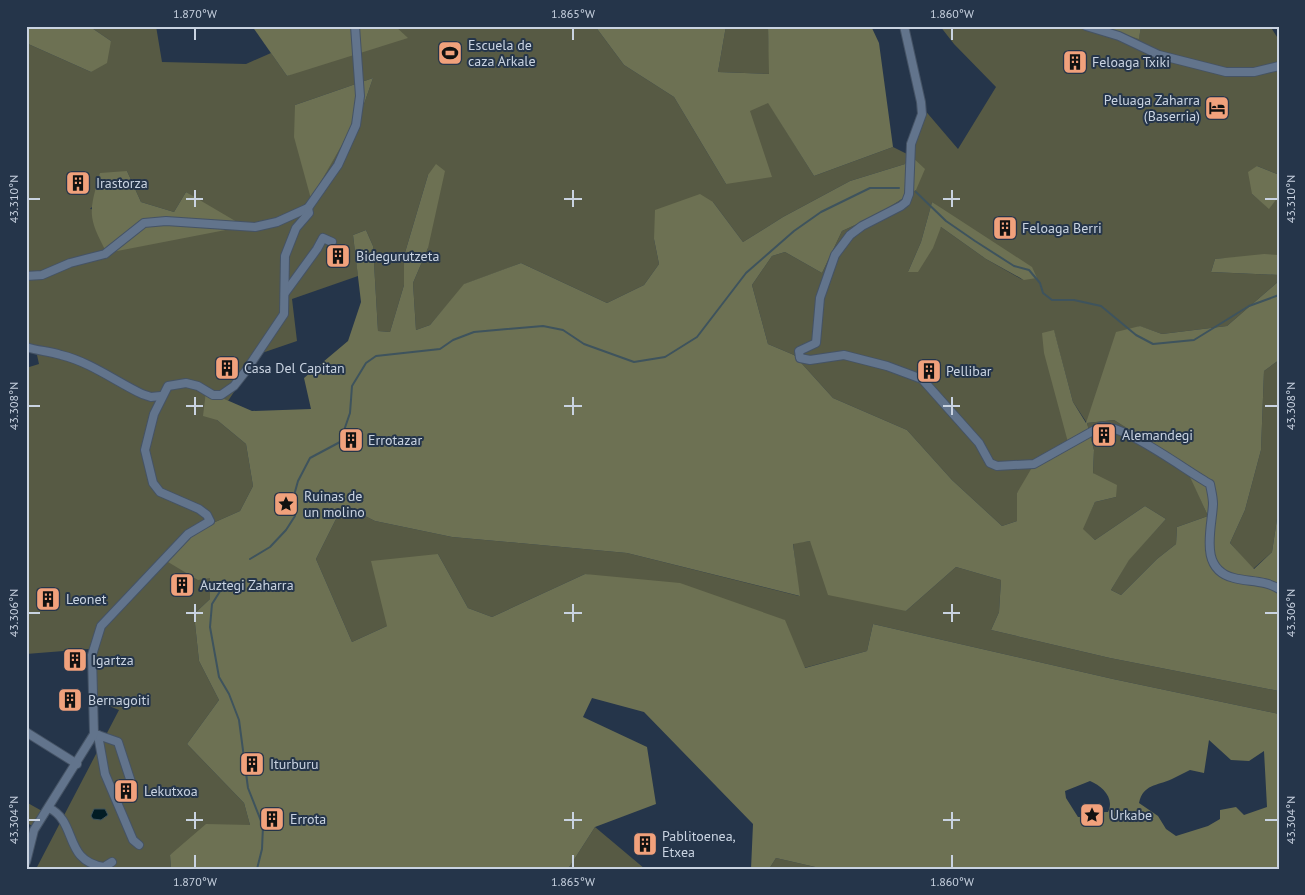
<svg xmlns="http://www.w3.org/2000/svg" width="1305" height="895" viewBox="0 0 1305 895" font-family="'PT Sans',sans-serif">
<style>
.green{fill:#575a44;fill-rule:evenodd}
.forest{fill:#6d7153;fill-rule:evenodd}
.water{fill:#021c24;stroke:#3e535d}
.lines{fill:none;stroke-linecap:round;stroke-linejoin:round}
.stream{stroke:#3e535d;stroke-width:2}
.minor-casing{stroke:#455365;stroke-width:10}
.minor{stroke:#62748c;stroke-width:8}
.ticks{fill:none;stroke:#c9d3e1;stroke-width:2}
.labels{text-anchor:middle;stroke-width:4;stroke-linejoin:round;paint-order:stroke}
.poi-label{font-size:14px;fill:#c9d3e1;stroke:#25354a;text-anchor:start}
.neatline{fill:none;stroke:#c9d3e1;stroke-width:2}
.ticks-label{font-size:12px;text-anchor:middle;fill:#c9d3e1}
</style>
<rect width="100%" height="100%" fill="#25354a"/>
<g class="green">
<path d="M89,26H156L162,62L246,64L271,53L287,76L386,26H595L624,65L674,97L726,184L750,110L768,102L814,176L893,147L909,155L923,108L958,149L996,87L954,44L940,26H1099L1139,38L1141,26H1270L1279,40V170L1277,174L1257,166L1252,194L1269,208L1279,196V255L1215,259L1211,272L1279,275V281L1227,326L1162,334L1139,326L1087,423L1114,420L1185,464L1208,516L1177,527L1176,544L1157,559L1121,595L1111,590L1129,559L1166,519L1145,506L1095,540L1082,529L1095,502L1116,497L1093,473L1094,450L1087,423L1073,402L1054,331L1069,446L1017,493V521L1002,526L952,480L907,430L833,398L794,355L768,344L752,285L772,256L785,252L822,273L842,231L877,215L916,190L909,156L905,164L850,181L783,217L743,242L713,202L654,239L659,264L644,285L607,303L521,263L465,284L430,325L416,330L413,283L428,248V175L404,256V285L390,332L378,331L373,246L366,230L353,235L358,276L292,299L297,341L259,354L228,401L207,391L217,420L246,444L253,486L240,511L188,534L210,578V599L194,614L199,661L219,700L187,744L244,803L250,825L170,855L171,869H36L119,710L89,698V649L26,654V368L39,364L35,346L26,342V43L91,72L111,41ZM373,78L362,110L311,198L295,105ZM127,171L141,202L174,212L186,192L236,228L90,209ZM932,202L944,211L1023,280L986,259L941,227L908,272L921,242Z"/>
<path d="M726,26H768L770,74L718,72Z"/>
<path d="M1279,360V506L1272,552L1253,569L1230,543L1245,510L1261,450L1264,371Z"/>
<path d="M343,505L375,521L452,537L627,553L799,596L793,543L810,541L906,611L956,567L1001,580L999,612L991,630L1110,658L1279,691V714L1113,679L873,624L867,651L804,668L784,620L585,574L492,617L468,608L438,554L387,626L352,642L316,559Z"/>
<path d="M26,802L42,811L32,826L26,822Z"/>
<path d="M595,827L645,869H568Z"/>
<path d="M776,858L824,869H769Z"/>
</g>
<g class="forest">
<path d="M26,26H89L111,41L107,63L91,72L26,43Z"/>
<path d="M252,26H395L408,38L287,76Z"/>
<path d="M595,26H726L718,72L769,74L768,26H871L879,43L893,147L814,176L768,103L750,111L772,177L726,184L674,97L624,65Z"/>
<path d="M1099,26H1141L1139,39Z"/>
<path d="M373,78L362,110L311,199L294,137L295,105Z"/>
<path d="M910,155L925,169L916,190L877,215L842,231L822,273L785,252L772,256L752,285L768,344L794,355L833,398L907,430L952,480L1002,526L1017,521V493L1037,459L1069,446L1044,353L1042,333L1054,330L1073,402L1086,423L1116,332L1140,326L1162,334L1227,326L1279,281V360L1264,371L1261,450L1245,510L1230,543L1254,569L1272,552L1279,506V691L1110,658L991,630L999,612L1001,580L956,567L906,611L828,595L810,541L793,544L800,596L627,553L452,537L375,521L343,505L316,559L352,642L387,626L371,561L438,554L468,608L492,617L585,574L680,583L785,620L805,668L867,651L873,624L1113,679L1279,714V869H824L776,858L769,869H751L753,824L644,712L592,698L583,717L647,747L656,804L595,827L568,869H171L170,855L206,824L250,825L244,803L187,744L219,700L199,661L194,614L210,599V578L198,580L168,562L188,534L240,511L253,486L246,444L217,420L203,416L206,391L252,411L311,409L304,378L348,341L361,302L353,235L366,230L373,246L378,331L390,332L404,285V256L428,175L436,164L445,171L428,248L413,283L416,330L430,325L464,284L521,263L607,303L644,285L659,264L654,239L655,210L700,194L713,202L743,242L783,217L850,181L905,164ZM1114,420L1184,464L1208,516L1177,527L1176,544L1157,559L1121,595L1111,590L1129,560L1166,519L1145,506L1095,540L1083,529L1095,502L1116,497L1117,485L1093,473L1094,450L1087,423ZM1209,740L1231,760L1249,761L1264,751L1267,807L1244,815L1236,807L1220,810V819L1208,826L1176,836L1166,829L1158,816L1139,803C1143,784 1157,786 1172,779C1178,776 1184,773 1190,770L1204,773ZM1090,781C1102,786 1115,798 1108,812C1097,811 1090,818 1078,817L1066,798L1065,791Z"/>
<path d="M1257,166L1277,174L1279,170V196L1269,209L1252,194L1248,172Z"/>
<path d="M127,171L141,202L174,212L186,192L237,222L236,228L107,253C87,216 89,212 100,173Z"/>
<path d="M932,202L1032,267L1037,278L1024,280L986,259L941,227L933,248L918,272H908L921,242Z"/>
<path d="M1264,254L1279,255V275L1211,272L1215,259Z"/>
</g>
<path class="water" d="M94,809H105L108,815L101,820L93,819L91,816Z"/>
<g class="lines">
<g class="stream">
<path d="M916,192L946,221L975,241L1014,266L1029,270L1040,283L1043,293L1052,300H1074L1101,306L1136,335L1153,344L1194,340L1249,306L1279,295"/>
<path d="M250,559L270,547L286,530L295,516L293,499L298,481L310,458L340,442L350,413L352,386L366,363L376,356L440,349L453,340L474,332L543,326L563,330L584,344L634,362L665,357L697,337L746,273L794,231L821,212L870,188H899"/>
<path d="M224,585L212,604L210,627L219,677L229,694L239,720L248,788L263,826L262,849L257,869"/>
</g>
<defs>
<g id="minor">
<path d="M904,26L921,102L922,114L911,144L909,194L906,202L901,206L862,226L850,235L835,255L820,298L816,343L799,351L800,358L810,360L844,355L887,366L922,379L979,443L990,463L997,466L1034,464L1100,427C1125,424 1186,471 1210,484C1211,490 1213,497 1213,504C1212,529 1198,569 1234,578C1249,582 1265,580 1279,589"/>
<path d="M1086,26L1119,36L1159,55L1226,72H1254L1279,66"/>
<path d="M26,276L42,275L70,263L105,254L144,223L166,221L255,227L277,222L308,208L338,165L356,125L360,96L355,26"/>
<path d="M285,293L317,249L323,238L332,242"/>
<path d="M26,347C38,351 49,351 61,355C90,362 115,381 142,394L151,397L161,396"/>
<path d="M26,732L77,764"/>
<path d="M94,734L98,735L105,774L133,840L139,845"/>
<path d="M98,735L118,742L133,788"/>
<path d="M49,808C78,822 63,861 104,867L112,862"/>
<path d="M26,862L34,830L94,734L92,655L101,626L188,534L210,521L207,515L199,509L160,492L153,483L145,450L154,414L168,386L186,383L198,386L213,395H221L234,386L245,372L284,314L285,256L296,228L309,213L308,208"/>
</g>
</defs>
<use href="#minor" class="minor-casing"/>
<use href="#minor" class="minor"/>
</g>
<path class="ticks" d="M195,28V40M573,28V40M952,28V40M195,190V207M573,190V207M952,190V207M28,199H40M186,199H203M564,199H582M943,199H960M1265,199H1278M195,397V415M573,397V415M952,397V415M28,406H40M186,406H203M564,406H582M943,406H960M1265,406H1278M195,604V622M573,604V622M952,604V622M28,613H40M186,613H203M564,613H582M943,613H960M1265,613H1278M195,812V829M573,812V829M952,812V829M28,820H40M186,820H203M564,820H582M943,820H960M1265,820H1278M195,855V868M573,855V868M952,855V868"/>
<defs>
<symbol id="stadium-square" viewBox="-11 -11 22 22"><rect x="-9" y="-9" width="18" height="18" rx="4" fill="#f1a17c" stroke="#25354a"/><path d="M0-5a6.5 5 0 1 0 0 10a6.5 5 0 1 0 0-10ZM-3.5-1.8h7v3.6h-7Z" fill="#111"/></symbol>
<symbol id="building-square" viewBox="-11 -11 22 22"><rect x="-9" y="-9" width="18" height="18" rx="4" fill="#f1a17c" stroke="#25354a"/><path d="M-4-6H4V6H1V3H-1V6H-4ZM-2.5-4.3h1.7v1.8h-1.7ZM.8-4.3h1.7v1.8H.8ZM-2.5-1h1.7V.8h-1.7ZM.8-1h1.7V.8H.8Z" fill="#111"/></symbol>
<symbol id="hotel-square" viewBox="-11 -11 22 22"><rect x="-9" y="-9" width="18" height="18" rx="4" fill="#f1a17c" stroke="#25354a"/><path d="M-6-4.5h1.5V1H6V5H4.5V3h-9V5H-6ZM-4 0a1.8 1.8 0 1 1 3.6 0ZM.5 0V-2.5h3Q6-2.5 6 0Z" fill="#111"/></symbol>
<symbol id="sight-square" viewBox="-11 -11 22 22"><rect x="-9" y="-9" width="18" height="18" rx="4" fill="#f1a17c" stroke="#25354a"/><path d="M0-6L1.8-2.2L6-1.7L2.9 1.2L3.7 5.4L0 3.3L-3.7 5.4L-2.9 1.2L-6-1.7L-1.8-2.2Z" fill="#111"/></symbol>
</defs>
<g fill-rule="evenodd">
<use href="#stadium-square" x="436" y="39" width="28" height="28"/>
<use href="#building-square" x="1061" y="48" width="28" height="28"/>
<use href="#hotel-square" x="1203" y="94" width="28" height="28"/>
<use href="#building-square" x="64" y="169" width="28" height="28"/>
<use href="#building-square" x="991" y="214" width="28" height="28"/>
<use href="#building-square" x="324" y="242" width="28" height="28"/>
<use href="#building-square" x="213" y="354" width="28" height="28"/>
<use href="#building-square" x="915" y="357" width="28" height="28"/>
<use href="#building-square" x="1090" y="421" width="28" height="28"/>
<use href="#building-square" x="337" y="426" width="28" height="28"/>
<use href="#sight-square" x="272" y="490" width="28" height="28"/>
<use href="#building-square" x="168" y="571" width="28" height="28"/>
<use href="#building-square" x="34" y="585" width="28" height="28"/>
<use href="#building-square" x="61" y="646" width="28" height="28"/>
<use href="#building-square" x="56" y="686" width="28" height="28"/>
<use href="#building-square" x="238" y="750" width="28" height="28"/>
<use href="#building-square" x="112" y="777" width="28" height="28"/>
<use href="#sight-square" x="1078" y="801" width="28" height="28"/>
<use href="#building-square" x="258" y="805" width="28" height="28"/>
<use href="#building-square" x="631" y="830" width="28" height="28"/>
</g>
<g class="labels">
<g class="poi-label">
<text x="468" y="50">Escuela de<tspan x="468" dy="16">caza Arkale</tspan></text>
<text x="1092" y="67">Feloaga Txiki</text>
<text x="1200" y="105" text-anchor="end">Peluaga Zaharra<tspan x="1200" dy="16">(Baserria)</tspan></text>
<text x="96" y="188">Irastorza</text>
<text x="1022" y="233">Feloaga Berri</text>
<text x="356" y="261">Bidegurutzeta</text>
<text x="244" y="373">Casa Del Capitan</text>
<text x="946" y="376">Pellibar</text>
<text x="1122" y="440">Alemandegi</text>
<text x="368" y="445">Errotazar</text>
<text x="304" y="501">Ruinas de<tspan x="304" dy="16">un molino</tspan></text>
<text x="200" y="590">Auztegi Zaharra</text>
<text x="66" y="604">Leonet</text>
<text x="92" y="665">Igartza</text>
<text x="88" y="705">Bernagoiti</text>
<text x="270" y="769">Iturburu</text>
<text x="144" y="796">Lekutxoa</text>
<text x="1110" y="820">Urkabe</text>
<text x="290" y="824">Errota</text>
<text x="662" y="841">Pablitoenea,<tspan x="662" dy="16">Etxea</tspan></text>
</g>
</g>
<rect width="1305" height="895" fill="none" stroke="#25354a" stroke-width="55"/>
<rect x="28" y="28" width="1250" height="840" class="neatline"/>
<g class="ticks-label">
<text x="195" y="18">1.870°W</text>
<text x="573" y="18">1.865°W</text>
<text x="952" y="18">1.860°W</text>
<text transform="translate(14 199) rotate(-90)" y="4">43.310°N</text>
<text transform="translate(1291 199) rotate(-90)" y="4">43.310°N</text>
<text transform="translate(14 406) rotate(-90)" y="4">43.308°N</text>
<text transform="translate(1291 406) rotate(-90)" y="4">43.308°N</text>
<text transform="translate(14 613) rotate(-90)" y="4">43.306°N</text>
<text transform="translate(1291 613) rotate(-90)" y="4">43.306°N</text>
<text transform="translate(14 820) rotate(-90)" y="4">43.304°N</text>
<text transform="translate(1291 820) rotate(-90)" y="4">43.304°N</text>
<text x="195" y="886">1.870°W</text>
<text x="573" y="886">1.865°W</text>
<text x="952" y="886">1.860°W</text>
</g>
</svg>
